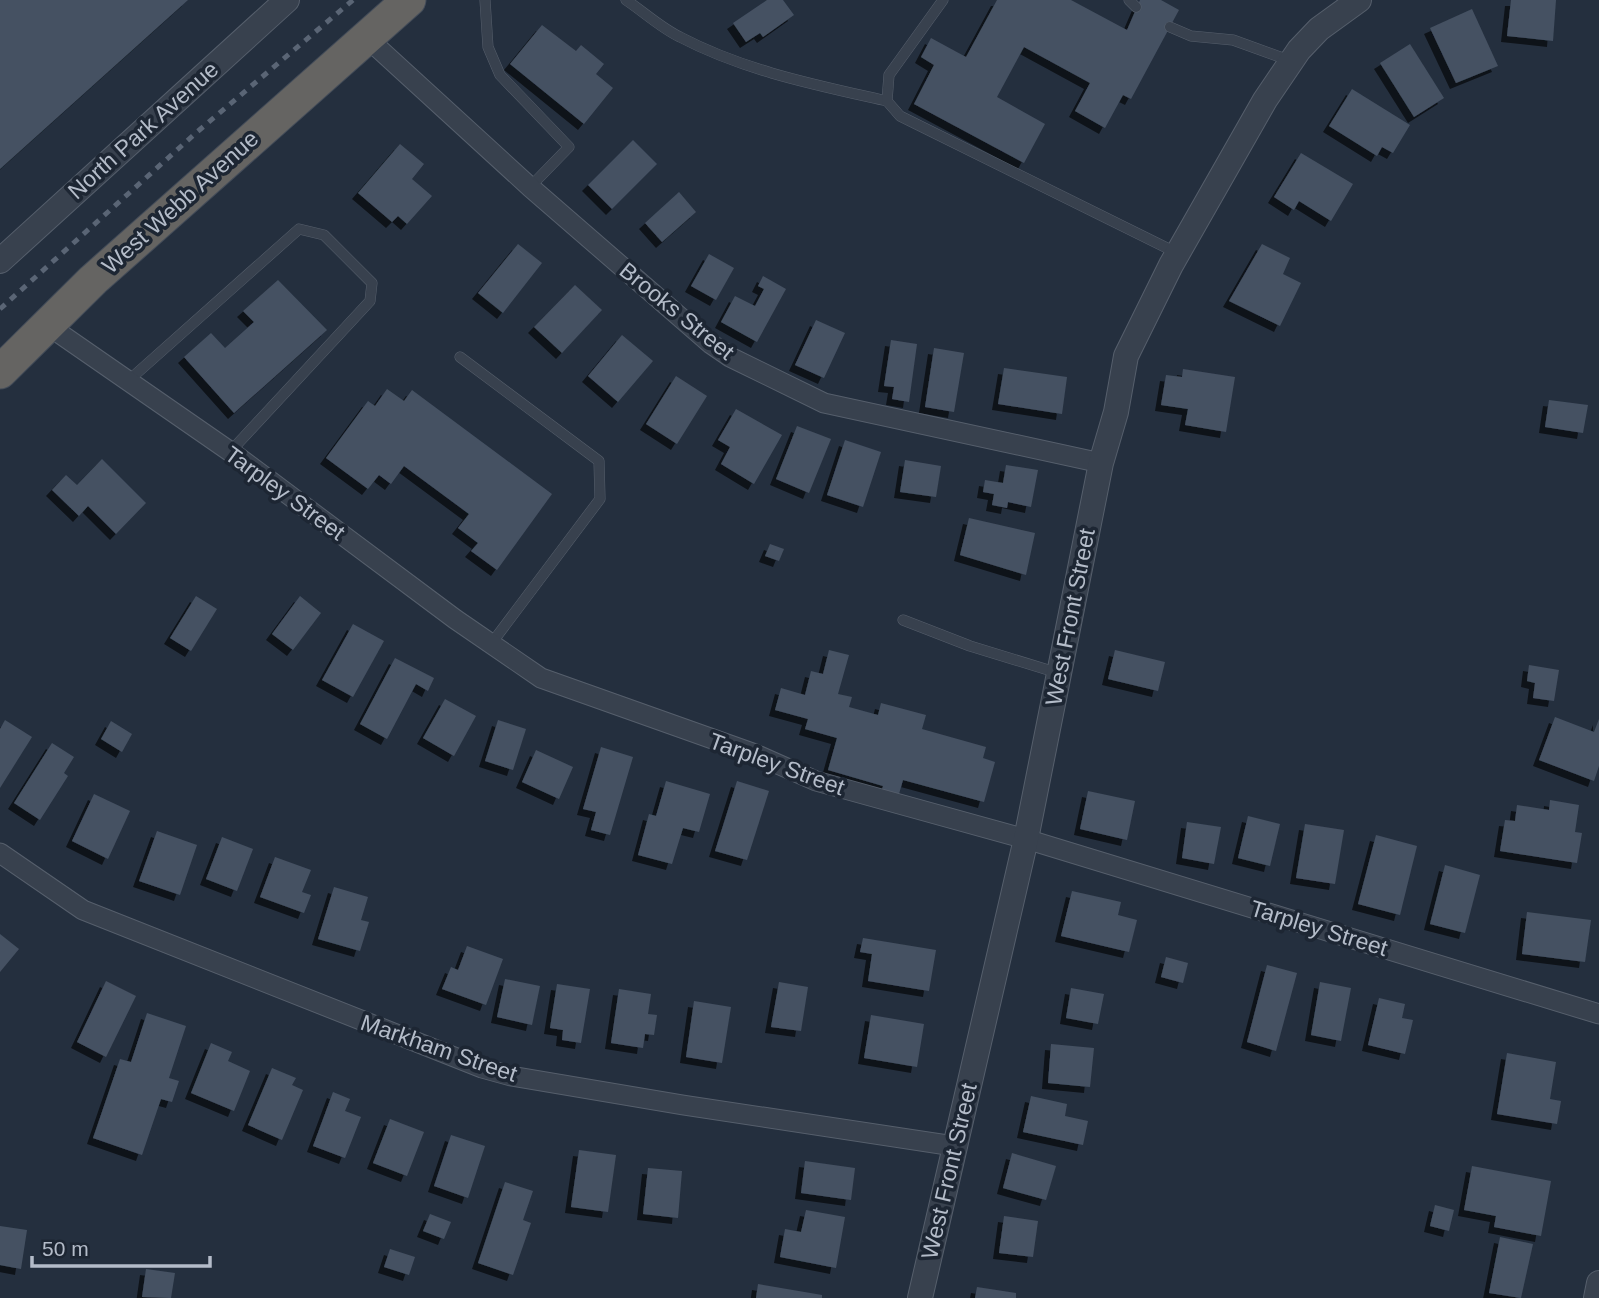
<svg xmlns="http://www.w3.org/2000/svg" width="1599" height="1298" viewBox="0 0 1599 1298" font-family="Helvetica,sans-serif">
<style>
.building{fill:#455162;filter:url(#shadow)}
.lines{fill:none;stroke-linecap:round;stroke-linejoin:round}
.service-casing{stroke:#565f6c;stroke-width:11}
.minor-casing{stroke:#565f6c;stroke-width:21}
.tertiary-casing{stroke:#565f6c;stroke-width:26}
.trunk-casing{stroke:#434c59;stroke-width:35}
.service{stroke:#38414e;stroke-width:10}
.minor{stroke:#38414e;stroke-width:19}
.tertiary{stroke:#38414e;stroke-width:24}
.trunk{stroke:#656462;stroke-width:33}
.rail{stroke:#5a6575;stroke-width:5;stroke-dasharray:7 7;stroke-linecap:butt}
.labels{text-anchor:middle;stroke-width:7;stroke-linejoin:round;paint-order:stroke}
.street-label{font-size:23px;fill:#b4bcc9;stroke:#1d2633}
</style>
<defs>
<filter id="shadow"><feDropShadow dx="-6" dy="6" stdDeviation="0" flood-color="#0009"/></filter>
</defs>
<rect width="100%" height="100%" fill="#242f3e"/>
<g class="building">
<path d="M0,0H188L0,169Z"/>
<path d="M767,0H783L794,15L763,37L760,33L746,42L733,23Z"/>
<path d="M997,0H1071L1127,30L1140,0H1161L1179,10L1131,99L1123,95L1105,128L1075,111L1090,83L1024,47L997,97L1045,124L1024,163L914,104L934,65L921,57L931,38L966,57Z"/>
<path d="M1511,0H1556L1553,41L1507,36Z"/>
<path d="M1472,9L1498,66L1456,83L1430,28Z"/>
<path d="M542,25L576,51L581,45L604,64L596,74L613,88L584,124L510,64Z"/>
<path d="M1410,44L1444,98L1414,117L1380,63Z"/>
<path d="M1352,89L1410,125L1393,153L1382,147L1377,156L1329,126Z"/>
<path d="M633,140L657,164L612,209L588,185Z"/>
<path d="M400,144L424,164L412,179L432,196L407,224L398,216L392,222L358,193Z"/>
<path d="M1301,153L1353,184L1331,221L1299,201L1294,210L1274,197Z"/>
<path d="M679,192L696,212L662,242L645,223Z"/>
<path d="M518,244L542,263L503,313L478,293Z"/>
<path d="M1262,244L1290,258L1283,274L1301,283L1280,326L1229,301Z"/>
<path d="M709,254L734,268L716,300L691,286Z"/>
<path d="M763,276L786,289L757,342L721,322L735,296L755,306L764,289L758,286Z"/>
<path d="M278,280L327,330L234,413L184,357L211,333L225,348L254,322L243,311Z"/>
<path d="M575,285L602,310L562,353L534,327Z"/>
<path d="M816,320L845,333L824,378L795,365Z"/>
<path d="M622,335L653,361L618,402L588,376Z"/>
<path d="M891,340L917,344L909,402L892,399L894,387L884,386Z"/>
<path d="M934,348L964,353L954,412L925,407Z"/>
<path d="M1004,368L1067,377L1062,414L998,404Z"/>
<path d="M1183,369L1235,377L1226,432L1185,425L1188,409L1161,405L1166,375L1182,377Z"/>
<path d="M676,376L707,396L677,444L646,424Z"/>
<path d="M387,389L404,401L412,390L552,494L497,570L471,551L478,543L458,528L469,514L404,466L391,484L379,475L368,489L326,458L368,401L375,406Z"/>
<path d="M1549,400L1588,405L1583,433L1545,427Z"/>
<path d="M736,409L782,435L754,484L721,464L730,447L718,440Z"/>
<path d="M797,426L831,439L809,493L776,479Z"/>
<path d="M845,440L881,452L863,507L827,495Z"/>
<path d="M102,459L146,503L116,534L88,506L79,516L52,490L66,475L77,485Z"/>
<path d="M905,460L941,466L936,497L900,492Z"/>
<path d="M1006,465L1038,470L1031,507L1008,502L1007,508L992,505L994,494L983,492L985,480L1003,483Z"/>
<path d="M969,518L1035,533L1026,575L960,555Z"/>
<path d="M770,544L784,549L779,561L765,556Z"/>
<path d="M196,596L217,609L191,651L170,638Z"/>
<path d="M300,596L321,613L293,650L272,634Z"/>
<path d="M353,624L384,641L353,697L322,680Z"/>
<path d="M829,650L849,655L838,694L852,697L849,707L878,715L881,703L926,715L922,729L986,747L983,758L995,762L984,802L903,780L897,801L880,796L883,786L828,770L837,738L805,729L808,719L775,710L781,688L805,695L811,671L823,674Z"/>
<path d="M1115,650L1165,662L1158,691L1108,679Z"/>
<path d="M395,658L434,678L428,691L416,684L387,739L360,724Z"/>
<path d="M1529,665L1559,670L1554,701L1533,698L1535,683L1527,681Z"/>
<path d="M445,699L476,716L454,756L423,738Z"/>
<path d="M1555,717L1594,732L1599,719V766L1594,781L1539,760Z"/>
<path d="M5,720L32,737L0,788V729Z"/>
<path d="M498,720L526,729L513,770L485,761Z"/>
<path d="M111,721L132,734L122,752L101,739Z"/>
<path d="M52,743L74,757L64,773L68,776L40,820L14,803Z"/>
<path d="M601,747L633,757L610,835L591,830L596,812L583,809Z"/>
<path d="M536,750L573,767L559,799L522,782Z"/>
<path d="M666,781L710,794L699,832L683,828L672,864L638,855L649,814L656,816Z"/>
<path d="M737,781L769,791L747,860L715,851Z"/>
<path d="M1088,791L1135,801L1127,840L1080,829Z"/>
<path d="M94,794L130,811L108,859L72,841Z"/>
<path d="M1550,800L1579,805L1575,832L1582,833L1577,863L1500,851L1505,820L1515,821L1517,805L1549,810Z"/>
<path d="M1248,816L1280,824L1270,866L1238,858Z"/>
<path d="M1187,822L1221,827L1214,864L1182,858Z"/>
<path d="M1305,824L1344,830L1335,884L1296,878Z"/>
<path d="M157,831L197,845L180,895L139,881Z"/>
<path d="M1376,835L1417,846L1400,915L1358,904Z"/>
<path d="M222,837L253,849L237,891L206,879Z"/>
<path d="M275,857L311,870L302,892L311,895L304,913L260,897Z"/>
<path d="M1445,865L1480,875L1465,933L1430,924Z"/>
<path d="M334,887L368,897L361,920L369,922L360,951L318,939Z"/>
<path d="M1072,891L1121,902L1118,915L1137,920L1129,952L1061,936Z"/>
<path d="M1527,912L1591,920L1585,962L1522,954Z"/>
<path d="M0,934L19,949L0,972Z"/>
<path d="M863,938L936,950L929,991L868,981L872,954L860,952Z"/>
<path d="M467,946L503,959L486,1005L442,989L451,967L458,970Z"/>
<path d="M1166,957L1188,963L1183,983L1161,977Z"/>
<path d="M1267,965L1297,973L1276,1051L1247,1042Z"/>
<path d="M505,979L540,986L532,1025L497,1017Z"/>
<path d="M106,981L136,996L106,1057L77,1042Z"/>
<path d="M779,982L808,987L801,1031L771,1027Z"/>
<path d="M1320,982L1351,988L1341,1041L1311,1035Z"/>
<path d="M557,984L590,989L581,1043L562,1040L563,1030L550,1028Z"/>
<path d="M1071,988L1104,994L1098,1024L1066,1018Z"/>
<path d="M619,989L651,994L648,1014L657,1015L654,1035L645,1034L643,1048L611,1043Z"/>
<path d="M1379,998L1405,1004L1402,1018L1413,1020L1405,1054L1368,1045Z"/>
<path d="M694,1001L731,1007L722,1063L686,1057Z"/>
<path d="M147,1013L186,1026L169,1078L179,1081L172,1102L161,1099L142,1155L93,1138L120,1059L131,1062Z"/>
<path d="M871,1015L924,1024L917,1067L864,1058Z"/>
<path d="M211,1043L232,1052L228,1061L250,1071L234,1111L191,1093Z"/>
<path d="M1051,1044L1094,1048L1090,1087L1048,1083Z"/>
<path d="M1507,1053L1556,1062L1550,1099L1561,1101L1557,1124L1497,1114Z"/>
<path d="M272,1068L296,1078L292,1085L303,1090L282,1140L248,1125Z"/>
<path d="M333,1092L350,1099L345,1111L361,1117L345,1158L313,1146Z"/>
<path d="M1031,1096L1067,1104L1065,1116L1088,1121L1083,1145L1023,1132Z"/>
<path d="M390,1119L424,1132L407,1176L373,1163Z"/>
<path d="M451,1135L485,1146L468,1198L434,1186Z"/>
<path d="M579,1150L616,1155L608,1212L571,1207Z"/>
<path d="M1012,1153L1056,1166L1046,1200L1003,1188Z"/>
<path d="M805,1161L855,1168L851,1200L801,1193Z"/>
<path d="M1472,1166L1551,1181L1541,1236L1494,1227L1496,1216L1464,1210Z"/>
<path d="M648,1168L682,1171L678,1218L643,1214Z"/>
<path d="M505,1182L533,1191L523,1220L531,1223L513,1275L478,1263Z"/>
<path d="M1435,1205L1454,1210L1449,1231L1430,1226Z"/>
<path d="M806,1210L845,1217L836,1268L780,1257L785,1229L801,1232Z"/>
<path d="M430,1214L451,1222L444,1239L423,1231Z"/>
<path d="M1004,1216L1038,1221L1033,1257L999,1253Z"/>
<path d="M0,1226L27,1230L21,1269L0,1265Z"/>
<path d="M1500,1237L1533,1244L1521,1298L1489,1293Z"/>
<path d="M390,1249L415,1257L409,1275L384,1267Z"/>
<path d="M146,1269L175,1273L171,1298L142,1297Z"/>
<path d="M758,1284L822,1295V1298H756Z"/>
<path d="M977,1287L1016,1293V1298H975Z"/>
</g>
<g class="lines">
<defs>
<g id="service">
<path d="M485,0L488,47L500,75L569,147L530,187"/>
<path d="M626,0C644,12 661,28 680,37C745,71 816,85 887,101"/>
<path d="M943,0L889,75L887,101L900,116L1177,253"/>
<path d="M1129,0L1136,7"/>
<path d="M1170,27L1191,36L1233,40L1291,61"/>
<path d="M460,357L599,461L600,499L491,644"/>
<path d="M128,381L299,229L324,235L372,283L370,301L230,452"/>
<path d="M903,620L970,646L1058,673"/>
</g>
<g id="minor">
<path d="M366,37L530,187L711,344L730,357L824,403L1101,463"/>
<path d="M46,324L238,457L455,619L541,678L755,754L816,781L1026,839L1599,1014"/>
<path d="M0,853L83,910L482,1068L511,1076L683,1105L954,1146"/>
</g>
<g id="tertiary">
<path d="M0,261L287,0"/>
<path d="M920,1298L1026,839L1101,463L1116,412L1126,356L1171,265L1265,100L1299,50L1319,29L1359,0"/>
<path d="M1596,1298L1599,1283"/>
</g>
<path id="trunk" d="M0,372L93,280L409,0"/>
</defs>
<use href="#service" class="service-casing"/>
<use href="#minor" class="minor-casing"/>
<use href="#tertiary" class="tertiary-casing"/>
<use href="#trunk" class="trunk-casing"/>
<use href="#service" class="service"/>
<use href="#minor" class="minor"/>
<use href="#tertiary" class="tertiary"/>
<use href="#trunk" class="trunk"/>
<path class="rail" d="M0,309L197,132L353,0"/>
</g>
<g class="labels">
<g class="street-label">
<text transform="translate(143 130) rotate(-42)" y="8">North Park Avenue</text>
<text transform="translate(180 202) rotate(-42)" y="8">West Webb Avenue</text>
<text transform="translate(677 311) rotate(39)" y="8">Brooks Street</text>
<text transform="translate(285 493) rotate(36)" y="8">Tarpley Street</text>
<text transform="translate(1070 617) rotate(-79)" y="8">West Front Street</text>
<text transform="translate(777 764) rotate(20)" y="8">Tarpley Street</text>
<text transform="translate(1319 928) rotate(17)" y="8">Tarpley Street</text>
<text transform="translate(439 1048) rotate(19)" y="8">Markham Street</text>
<text transform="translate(949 1171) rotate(-77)" y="8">West Front Street</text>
</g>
</g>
<path d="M32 1256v10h178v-10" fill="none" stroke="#b4bcc9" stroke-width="3.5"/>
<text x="42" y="1256" font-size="21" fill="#b4bcc9" stroke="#1d2633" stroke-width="5" paint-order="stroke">50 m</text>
</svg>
